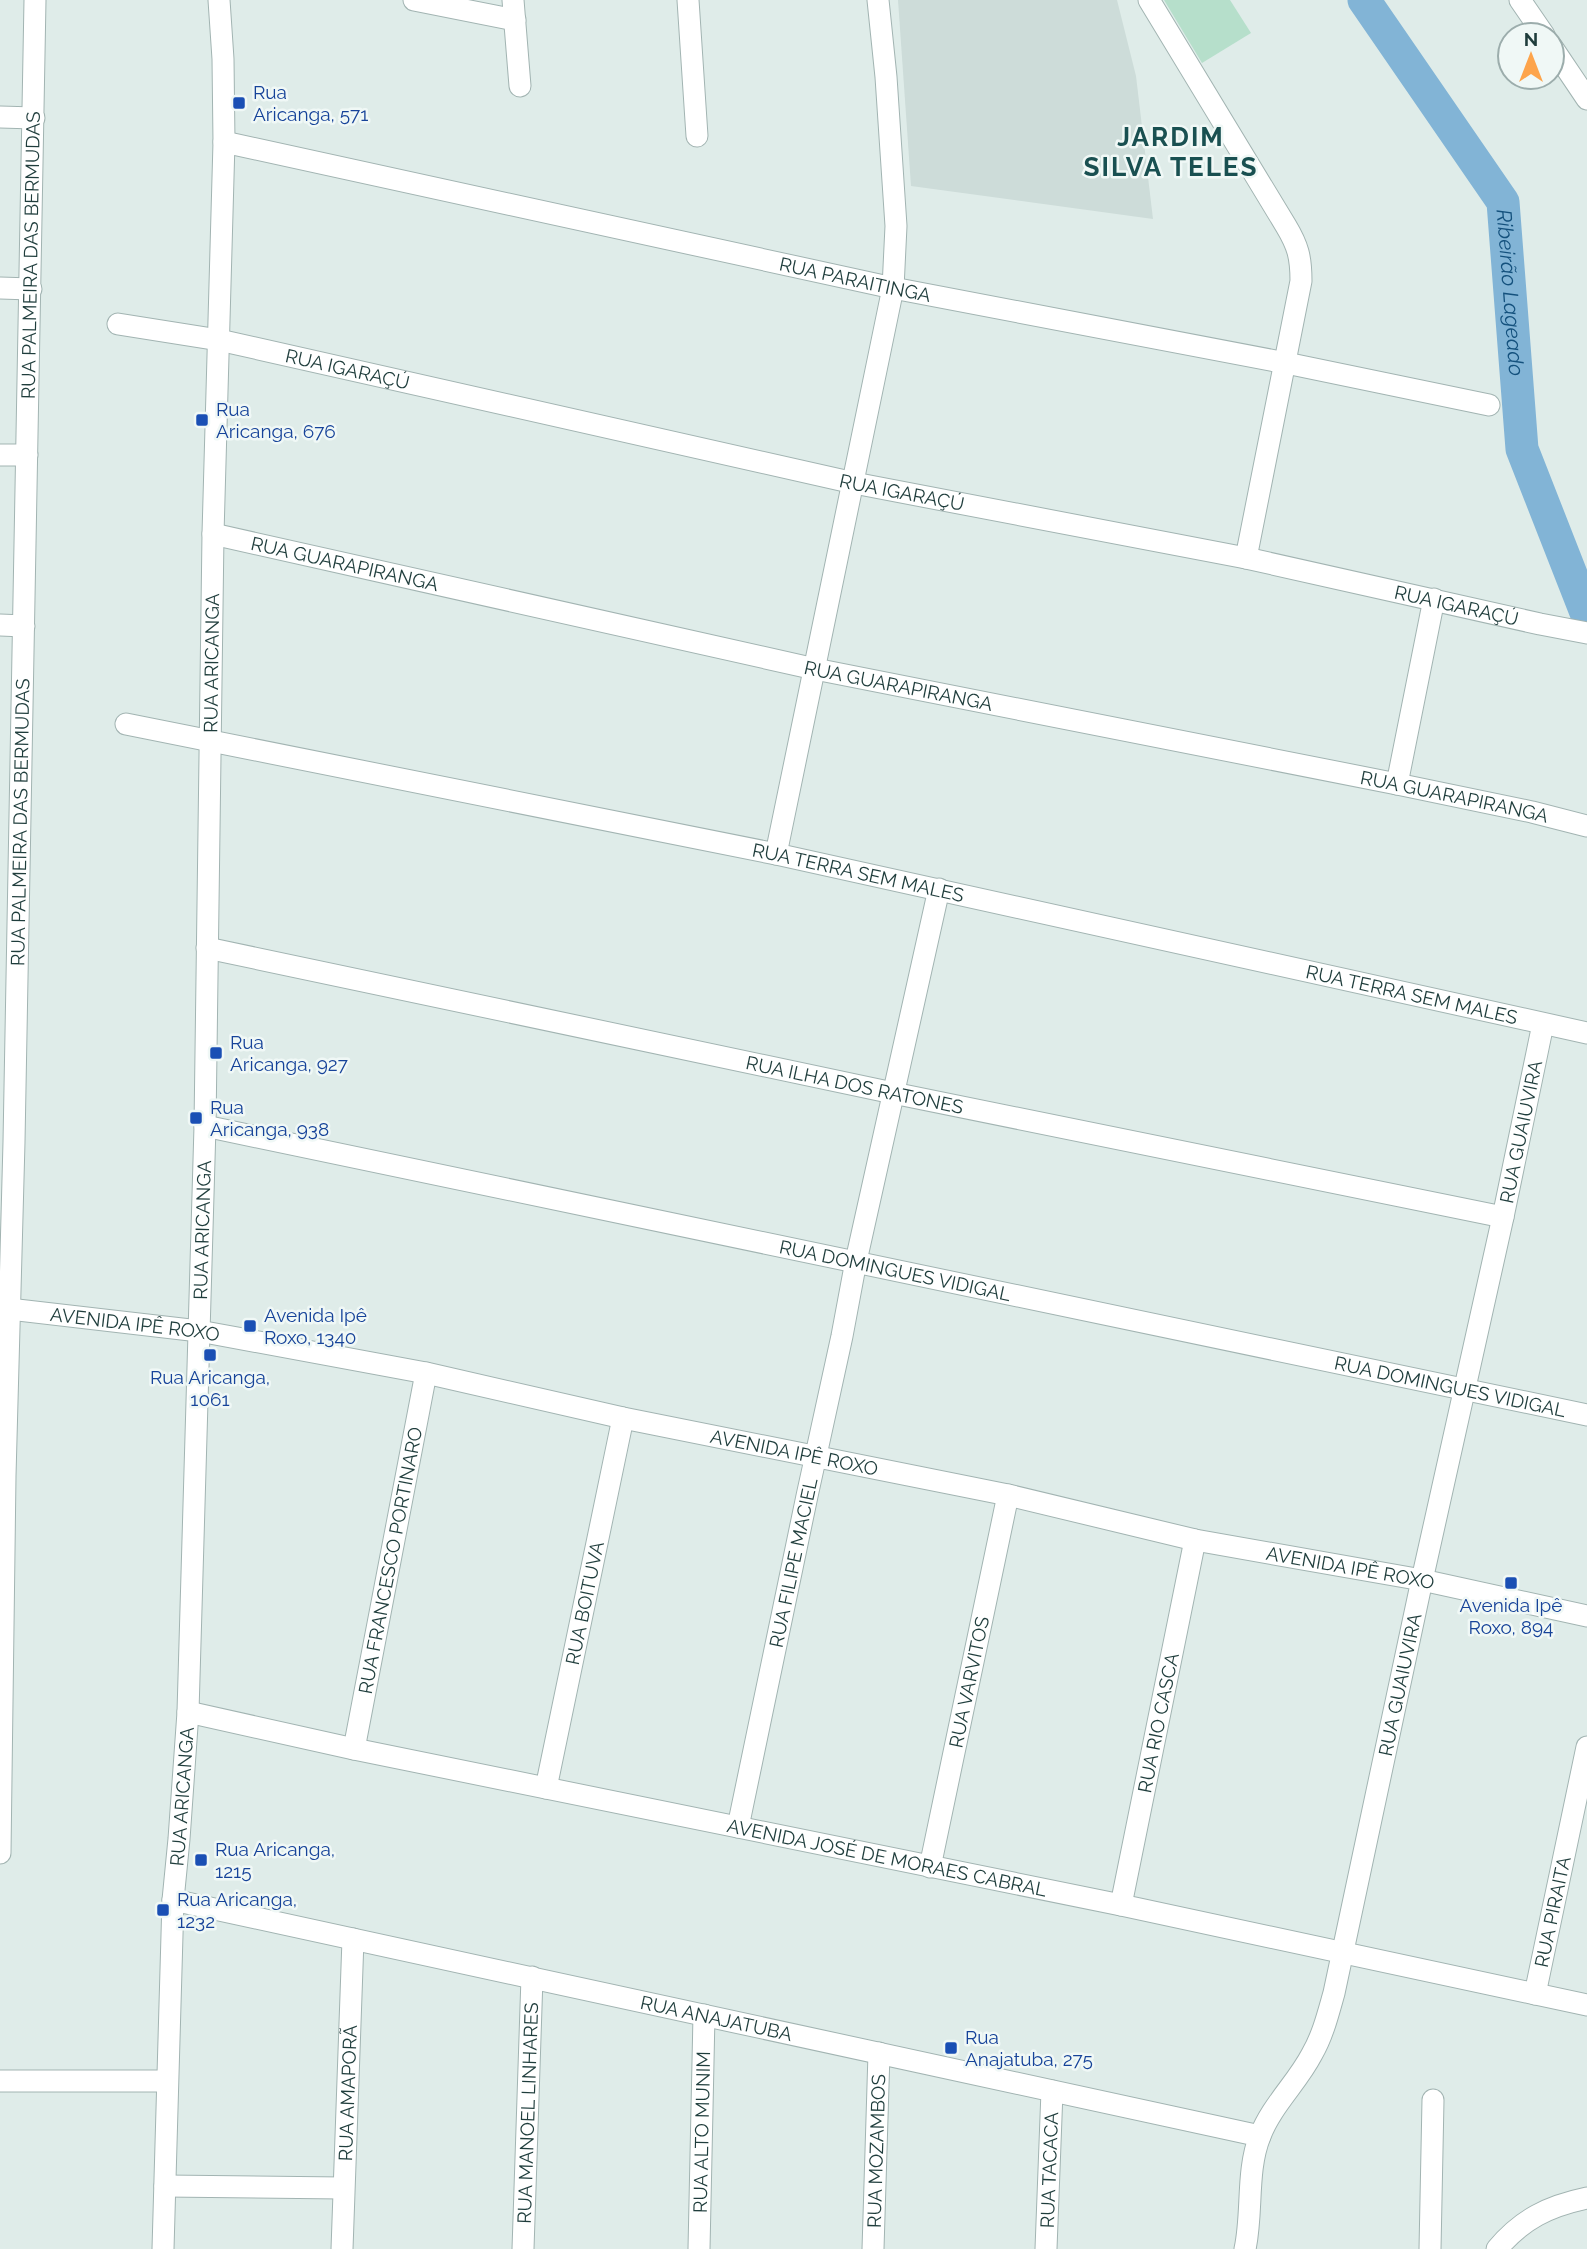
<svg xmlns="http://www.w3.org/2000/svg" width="1587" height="2249" viewBox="0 0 1587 2249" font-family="Raleway,sans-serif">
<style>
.built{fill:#cddcd9}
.green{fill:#b6dfcb}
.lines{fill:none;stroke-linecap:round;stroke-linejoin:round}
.river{stroke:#82b4d6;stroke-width:33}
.minor-casing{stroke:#a2b4b2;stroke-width:23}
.tertiary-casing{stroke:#a2b4b2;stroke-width:23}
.minor{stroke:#fff;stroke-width:21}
.tertiary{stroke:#fff;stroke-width:21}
.transit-dot{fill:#1a4fb4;stroke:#f0f8f6;stroke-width:2.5}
.labels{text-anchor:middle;stroke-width:5;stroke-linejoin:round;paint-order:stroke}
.transit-label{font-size:19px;fill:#164399;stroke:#f0f8f6;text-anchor:start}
.street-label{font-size:19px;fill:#1f3d3c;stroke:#f0f8f6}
.water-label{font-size:21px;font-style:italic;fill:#14517d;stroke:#f0f8f6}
.district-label{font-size:26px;font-weight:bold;letter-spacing:2px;fill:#195051;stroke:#f0f8f6}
</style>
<rect width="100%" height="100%" fill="#dfece9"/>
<path class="built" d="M898,0H1117L1136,76L1153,219L911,186Z"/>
<path class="green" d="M1164,0H1230L1251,33L1202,63Z"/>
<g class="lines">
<path class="river" id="s1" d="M1364,0L1503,202L1522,449L1587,615"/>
<defs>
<g id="minor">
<path d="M414,0L515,20"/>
<path d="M513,0L520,86"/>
<path d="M688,0L697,136"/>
<path d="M1149,0L1286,226C1298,246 1301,257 1301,281L1246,558"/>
<path d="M1520,0L1544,35"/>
<path d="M1552,47L1587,99"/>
<path d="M0,117L34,118"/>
<path id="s2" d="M224,142L893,288L1286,363L1489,405"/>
<path d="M0,288L31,289"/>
<path id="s3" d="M118,324L219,340L854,483L1246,558L1540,624L1587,633"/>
<path d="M0,455H27"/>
<path id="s4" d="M213,534L815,669L1397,784L1532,812L1587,826"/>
<path d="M0,625L24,626"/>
<path id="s5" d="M126,724L776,854L1587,1033"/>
<path d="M1397,784L1434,599"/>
<path d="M776,854L893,288L896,226L886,77L878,0"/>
<path id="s6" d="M207,948L893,1093L1503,1217"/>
<path id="s7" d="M205,1126L1587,1415"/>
<path id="s8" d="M188,1712L354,1749L1121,1905L1587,2005"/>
<path id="s9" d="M354,1749L426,1373"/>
<path id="s10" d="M546,1788L623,1418"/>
<path id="s11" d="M738,1827L807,1496L842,1336L856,1261L939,889"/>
<path id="s12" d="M0,1853L5,1476L14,1142L35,0"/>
<path id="s13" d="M930,1867L1008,1495"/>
<path id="s14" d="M173,1900L1260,2136"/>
<path id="s15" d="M1121,1905L1195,1540"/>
<path id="s16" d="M1535,1994L1587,1747"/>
<path d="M0,2081H167"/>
<path d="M165,2186L343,2188"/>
<path id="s17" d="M342,2249L353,1939"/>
<path id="s18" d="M523,2249L532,1977"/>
<path id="s19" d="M699,2249L704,2015"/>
<path id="s20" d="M873,2249L879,2053"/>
<path id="s21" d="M1046,2249L1052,2091"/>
<path id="s22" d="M1245,2249C1253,2212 1246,2171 1260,2136C1272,2105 1297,2083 1312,2054C1323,2035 1328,2014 1334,1993L1422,1580L1503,1217L1543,1024"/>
<path d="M1430,2249L1433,2100"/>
<path d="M1497,2249C1522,2219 1549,2206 1587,2198"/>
</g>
<g id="tertiary">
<path id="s23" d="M0,1308L199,1331L426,1373L623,1418L1008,1495L1195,1540L1422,1580L1587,1616"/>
<path id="s24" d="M163,2249L173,1900L179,1839L188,1712L205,1126L213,534L224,142L223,59L219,0"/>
</g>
</defs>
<use href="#minor" class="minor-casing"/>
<use href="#tertiary" class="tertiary-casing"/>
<use href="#minor" class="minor"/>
<use href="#tertiary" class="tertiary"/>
</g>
<g class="transit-dot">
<rect x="232" y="96" width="14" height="14" rx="3.5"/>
<rect x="195" y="413" width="14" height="14" rx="3.5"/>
<rect x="209" y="1046" width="14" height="14" rx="3.5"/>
<rect x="189" y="1111" width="14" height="14" rx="3.5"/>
<rect x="243" y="1319" width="14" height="14" rx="3.5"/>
<rect x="203" y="1348" width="14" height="14" rx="3.5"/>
<rect x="1504" y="1576" width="14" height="14" rx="3.5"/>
<rect x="194" y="1853" width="14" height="14" rx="3.5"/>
<rect x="156" y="1903" width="14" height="14" rx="3.5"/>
<rect x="944" y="2041" width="14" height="14" rx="3.5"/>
</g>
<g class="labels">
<g class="transit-label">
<text x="253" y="99">Rua<tspan x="253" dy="22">Aricanga, 571</tspan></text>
<text x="216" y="416">Rua<tspan x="216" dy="22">Aricanga, 676</tspan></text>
<text x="230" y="1049">Rua<tspan x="230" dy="22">Aricanga, 927</tspan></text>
<text x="210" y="1114">Rua<tspan x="210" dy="22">Aricanga, 938</tspan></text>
<text x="264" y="1322">Avenida Ipê<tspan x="264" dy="22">Roxo, 1340</tspan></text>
<text x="210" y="1384" text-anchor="middle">Rua Aricanga,<tspan x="210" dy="22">1061</tspan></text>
<text x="1511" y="1612" text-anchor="middle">Avenida Ipê<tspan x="1511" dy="22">Roxo, 894</tspan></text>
<text x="215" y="1856">Rua Aricanga,<tspan x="215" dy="22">1215</tspan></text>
<text x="177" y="1906">Rua Aricanga,<tspan x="177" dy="22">1232</tspan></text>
<text x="965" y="2044">Rua<tspan x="965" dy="22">Anajatuba, 275</tspan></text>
</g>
<g class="street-label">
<text dy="7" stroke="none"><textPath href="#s12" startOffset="1598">RUA PALMEIRA DAS BERMUDAS</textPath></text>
<text dy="7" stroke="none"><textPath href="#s2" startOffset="646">RUA PARAITINGA</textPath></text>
<text dy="7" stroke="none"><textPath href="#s3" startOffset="234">RUA IGARAÇÚ</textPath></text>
<text dy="7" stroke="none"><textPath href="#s3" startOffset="802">RUA IGARAÇÚ</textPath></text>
<text dy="7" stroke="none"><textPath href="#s4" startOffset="135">RUA GUARAPIRANGA</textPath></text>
<text dy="7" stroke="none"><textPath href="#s3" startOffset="1368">RUA IGARAÇÚ</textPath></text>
<text dy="7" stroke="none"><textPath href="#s24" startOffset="1587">RUA ARICANGA</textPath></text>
<text dy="7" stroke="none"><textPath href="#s4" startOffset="702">RUA GUARAPIRANGA</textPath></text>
<text dy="7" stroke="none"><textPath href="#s4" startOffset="1269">RUA GUARAPIRANGA</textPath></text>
<text dy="7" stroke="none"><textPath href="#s12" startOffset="1031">RUA PALMEIRA DAS BERMUDAS</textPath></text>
<text dy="7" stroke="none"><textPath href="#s5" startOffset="747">RUA TERRA SEM MALES</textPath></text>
<text dy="7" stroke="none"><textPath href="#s5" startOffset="1314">RUA TERRA SEM MALES</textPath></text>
<text dy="7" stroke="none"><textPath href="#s6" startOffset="662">RUA ILHA DOS RATONES</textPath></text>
<text dy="7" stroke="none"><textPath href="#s22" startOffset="1158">RUA GUAIUVIRA</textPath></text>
<text dy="7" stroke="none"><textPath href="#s24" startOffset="1020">RUA ARICANGA</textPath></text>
<text dy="7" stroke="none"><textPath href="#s7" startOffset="705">RUA DOMINGUES VIDIGAL</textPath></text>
<text dy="7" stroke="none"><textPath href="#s23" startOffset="136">AVENIDA IPÊ ROXO</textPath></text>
<text dy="7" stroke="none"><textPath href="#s7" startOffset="1272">RUA DOMINGUES VIDIGAL</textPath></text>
<text dy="7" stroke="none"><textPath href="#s23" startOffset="808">AVENIDA IPÊ ROXO</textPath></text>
<text dy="7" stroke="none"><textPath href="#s9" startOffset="192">RUA FRANCESCO PORTINARO</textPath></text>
<text dy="7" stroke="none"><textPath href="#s11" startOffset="270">RUA FILIPE MACIEL</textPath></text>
<text dy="7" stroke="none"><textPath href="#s23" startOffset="1376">AVENIDA IPÊ ROXO</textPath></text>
<text dy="7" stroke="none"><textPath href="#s10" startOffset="189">RUA BOITUVA</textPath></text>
<text dy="7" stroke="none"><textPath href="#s13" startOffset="189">RUA VARVITOS</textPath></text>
<text dy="7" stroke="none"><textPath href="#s22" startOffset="592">RUA GUAIUVIRA</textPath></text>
<text dy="7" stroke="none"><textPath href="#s15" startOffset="186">RUA RIO CASCA</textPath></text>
<text dy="7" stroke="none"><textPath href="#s24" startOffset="453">RUA ARICANGA</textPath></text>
<text dy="7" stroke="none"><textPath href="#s8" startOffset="714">AVENIDA JOSÉ DE MORAES CABRAL</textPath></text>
<text dy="7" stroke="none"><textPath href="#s16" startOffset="84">RUA PIRAITA</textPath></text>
<text dy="7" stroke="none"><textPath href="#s14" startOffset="556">RUA ANAJATUBA</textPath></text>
<text dy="7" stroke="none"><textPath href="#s17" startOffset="156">RUA AMAPORÃ</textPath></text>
<text dy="7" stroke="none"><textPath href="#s18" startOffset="136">RUA MANOEL LINHARES</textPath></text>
<text dy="7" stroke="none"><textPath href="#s19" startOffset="117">RUA ALTO MUNIM</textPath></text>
<text dy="7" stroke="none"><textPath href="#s20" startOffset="98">RUA MOZAMBOS</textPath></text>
<text dy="7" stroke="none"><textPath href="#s21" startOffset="79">RUA TACACA</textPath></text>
</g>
<g class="water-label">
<text dy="7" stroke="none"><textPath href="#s1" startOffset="336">Ribeirão Lageado</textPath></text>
</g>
<g class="district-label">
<text x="1171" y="146">JARDIM<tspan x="1171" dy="30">SILVA TELES</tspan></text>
</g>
</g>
<g transform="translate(1531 56)"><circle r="33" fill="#f0f8f6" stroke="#9cadac" stroke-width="2"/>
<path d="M0-5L12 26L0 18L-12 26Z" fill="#fda44b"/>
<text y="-10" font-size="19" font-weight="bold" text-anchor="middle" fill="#1f3d3c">N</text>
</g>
</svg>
